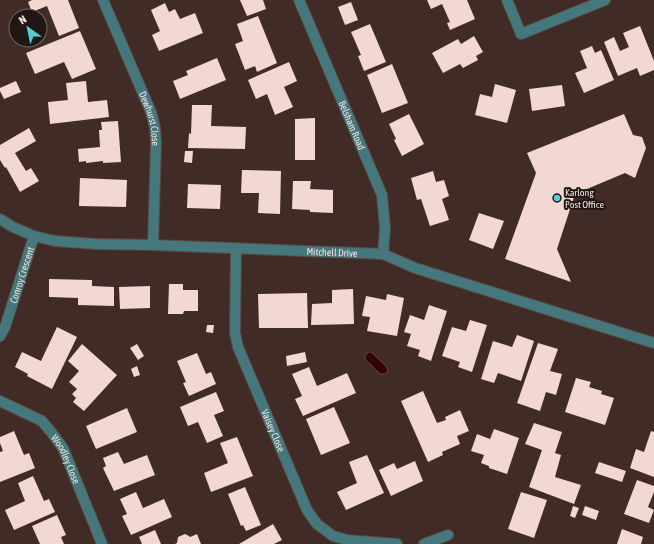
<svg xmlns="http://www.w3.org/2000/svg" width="654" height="544" viewBox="0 0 654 544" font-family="'Asap Condensed',sans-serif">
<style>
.water{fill:#2f0301;stroke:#6a4644}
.building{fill:#f3d7d1}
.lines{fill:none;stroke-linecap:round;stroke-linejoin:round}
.minor-casing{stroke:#5c4845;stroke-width:12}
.minor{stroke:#45787c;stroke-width:10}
.poi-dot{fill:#52ccd5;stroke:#201614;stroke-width:1.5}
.labels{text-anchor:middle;stroke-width:4;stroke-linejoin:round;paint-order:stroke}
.street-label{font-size:10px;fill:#f2e3e0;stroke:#201614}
.poi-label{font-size:10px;fill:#f2e3e0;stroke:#201614;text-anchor:start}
</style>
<rect width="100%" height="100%" fill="#402b27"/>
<path class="water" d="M369,352H371L386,366L388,371L385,374H380L365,359V356Z"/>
<g class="building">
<path d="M32,0H68L79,28L59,36L47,6L32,12L28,2Z"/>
<path d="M240,0H263L266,9L247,16Z"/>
<path d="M427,0H467L475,19L450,30L447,23L450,22L442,4L431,9Z"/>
<path d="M351,2L358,20L345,25L338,7Z"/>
<path d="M165,3L169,12L175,9L180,19L195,13L203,33L159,51L152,35L160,31L151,10Z"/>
<path d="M258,16L277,63L257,72L255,66L245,70L235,44L243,41L237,24Z"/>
<path d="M370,24L386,62L364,71L358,56L361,55L351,32Z"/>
<path d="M640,26L654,61V70L640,76L637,68L618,76L604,42L614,37L620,51L629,47L623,33Z"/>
<path d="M80,31L96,69L72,79L64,62L35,74L26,53Z"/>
<path d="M474,36L483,52L476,56L478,60L463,68L460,64L443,73L432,53L458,39L461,44Z"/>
<path d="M592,46L595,53L601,50L614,80L584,93L575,73L587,68L580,51Z"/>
<path d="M217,58L226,80L180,99L173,81L188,75L186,71Z"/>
<path d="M289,62L297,81L284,87L293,107L275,115L267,94L256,99L248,80Z"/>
<path d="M392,64L408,103L382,113L367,75Z"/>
<path d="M16,81L21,92L4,99L0,91V88Z"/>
<path d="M86,81L88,102L107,100L109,117L50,124L48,102L68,100L66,83Z"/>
<path d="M495,84L516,90L507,123L475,115L480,94L492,97Z"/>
<path d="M562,85L565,106L532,111L529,89Z"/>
<path d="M192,105H212L211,126L246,127L245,149L188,148L189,133L191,134Z"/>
<path d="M409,114L424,144L402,156L394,140L396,139L389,124Z"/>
<path d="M624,114L633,135L642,137L646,148L635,178L625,173L575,194L557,249L571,282L505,259L536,173L527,153Z"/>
<path d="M315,118V160H295V119Z"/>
<path d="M118,121L121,162L103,163V161L86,163V161L79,162L78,149L100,147L99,130H102L101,122Z"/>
<path d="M29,128L36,141L15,153L26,171L31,168L39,181L20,192L6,167L5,168L0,160V145Z"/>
<path d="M185,151H193L192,163L184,162Z"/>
<path d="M242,170L281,171L280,214L258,213L259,193H241Z"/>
<path d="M433,171L436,182L444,180L449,196L442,199L449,220L430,226L421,199L417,200L411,178Z"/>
<path d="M80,178L127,180L126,207L79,206Z"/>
<path d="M293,181H311L310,189L333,190V213L310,212V210L292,209Z"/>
<path d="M188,184L221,185L220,209L187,208Z"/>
<path d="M479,213L504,221L493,249L469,240Z"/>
<path d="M49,279L92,280V286L114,287V306L78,305V298L49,297Z"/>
<path d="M169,284H183V290H198V311H184L183,314H168Z"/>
<path d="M150,286V308L120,309L119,287Z"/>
<path d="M353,289L354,324L311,325L312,304L332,303V290Z"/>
<path d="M307,293L308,328H259L258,294Z"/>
<path d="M387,294L404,298L397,336L367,331L370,317L362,316L366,296L386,300Z"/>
<path d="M429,305L447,311L431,361L418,356L420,350L407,346L411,334L404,332L410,315L424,320Z"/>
<path d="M470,320L487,325L472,372L458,367L460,362L442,356L452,327L466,331Z"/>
<path d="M207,325H214L213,333L206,332Z"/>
<path d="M57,327L77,337L52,389L27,376L28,374L15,367L22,352L41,361Z"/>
<path d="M517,335L534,341L521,381L498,373L494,383L481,379L493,341L512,347Z"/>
<path d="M538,343L558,349L550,371L562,374L556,395L546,392L540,411L517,403Z"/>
<path d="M82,344L117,375L84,411L73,402L76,398L72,394L77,389L69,382L79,371L68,361Z"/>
<path d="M137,344L144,356L138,360L130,348Z"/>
<path d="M305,352L307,362L287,366L286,356Z"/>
<path d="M197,353L206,374L211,372L216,384L189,396L183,383L186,382L177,361Z"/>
<path d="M137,366L140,375L134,377L131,369Z"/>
<path d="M309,367L317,386L347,373L356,393L303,416L295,399L302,396L292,374Z"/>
<path d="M576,378L591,382L589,387L602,391L601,394L614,398L605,425L565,412Z"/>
<path d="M423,391L437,423L446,420L445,417L460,410L469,431L457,436L460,444L442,452L443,455L428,462L401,401Z"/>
<path d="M216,392L224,411L214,415L223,436L207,443L198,422L188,426L180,407Z"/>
<path d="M334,407L350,443L321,455L306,419Z"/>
<path d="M127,408L137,432L96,449L86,426Z"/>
<path d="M534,423L562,432L555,453L561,455L555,477L581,485L574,504L529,487L542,450L525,444Z"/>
<path d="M494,429L519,438L507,474L489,468V466L481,463L484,455L471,451L477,434L490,439Z"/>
<path d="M14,431L24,455L29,453L35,468L0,482V452L3,451L0,443V437Z"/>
<path d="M651,431L654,432V477L630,468L636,449L644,452Z"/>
<path d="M237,437L253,476L211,492L204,473L228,463L220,443Z"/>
<path d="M118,452L124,464L147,455L155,475L114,491L103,468L106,466L103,458Z"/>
<path d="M367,455L384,493L346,510L337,492L357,483L349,462Z"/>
<path d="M415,461L423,481L391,496L379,470L394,463L397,469Z"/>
<path d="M599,462L626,471L622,482L595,473Z"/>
<path d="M33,476L44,501L49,499L55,512L14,530L5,510L25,501L18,483Z"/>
<path d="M637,480L654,486V492L648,507L654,510L649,523L624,514Z"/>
<path d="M245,487L261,525L246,531L243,525L241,526L228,494Z"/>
<path d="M136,492L143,508L164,499L172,517L131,535L122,516L127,514L120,499Z"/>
<path d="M521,492L547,500L534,538L508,529Z"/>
<path d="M573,506L579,508L575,518L570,516Z"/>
<path d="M585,506L599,511L596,520L582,515Z"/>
<path d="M57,515L66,535L61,537L64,544H40L32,526Z"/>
<path d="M273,524L282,540L274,544H239Z"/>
<path d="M622,529L643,537L641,544H617Z"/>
<path d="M155,530L161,544H142L139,537Z"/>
<path d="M185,534L189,536L190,537L197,534L201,544H175L177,543L178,537Z"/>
</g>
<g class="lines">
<defs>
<g id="minor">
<path id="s1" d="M103,0L151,112L155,128L156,143L153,245"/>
<path id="s2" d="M299,0L382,195L385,228L383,254"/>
<path d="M507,0L521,34L605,0"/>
<path id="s3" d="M0,219L13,227L34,236L55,241L96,244L153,245L383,254L415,268L654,343"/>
<path id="s4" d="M236,249L235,333L238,347L307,510L317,524L333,536L347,540L397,544"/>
<path id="s5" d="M0,336L5,327L34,236"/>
<path id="s6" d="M0,401L42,421L52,433L63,448L102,544"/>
<path d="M424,544L448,535"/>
</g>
</defs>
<use href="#minor" class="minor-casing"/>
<use href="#minor" class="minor"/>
</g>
<circle class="poi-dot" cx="557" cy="198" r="4"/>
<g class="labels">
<g class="street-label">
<text dy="4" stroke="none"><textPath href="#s1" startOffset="128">Dewhurst Close</textPath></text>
<text dy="4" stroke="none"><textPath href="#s2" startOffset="136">Belsham Road</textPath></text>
<text dy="4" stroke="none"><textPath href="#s3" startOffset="337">Mitchell Drive</textPath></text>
<text dy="4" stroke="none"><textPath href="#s5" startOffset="65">Conroy Crescent</textPath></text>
<text dy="4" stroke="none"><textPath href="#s4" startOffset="189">Vaisey Close</textPath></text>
<text dy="4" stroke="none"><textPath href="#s6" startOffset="92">Woodley Close</textPath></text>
</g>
<g class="poi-label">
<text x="565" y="196">Karlong<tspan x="565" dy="12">Post Office</tspan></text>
</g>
</g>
<g transform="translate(28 28) rotate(327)"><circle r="19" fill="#201614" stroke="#746866"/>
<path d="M0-3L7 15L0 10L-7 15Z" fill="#52ccd5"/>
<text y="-6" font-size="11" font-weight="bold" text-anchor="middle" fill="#f2e3e0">N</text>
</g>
</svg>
